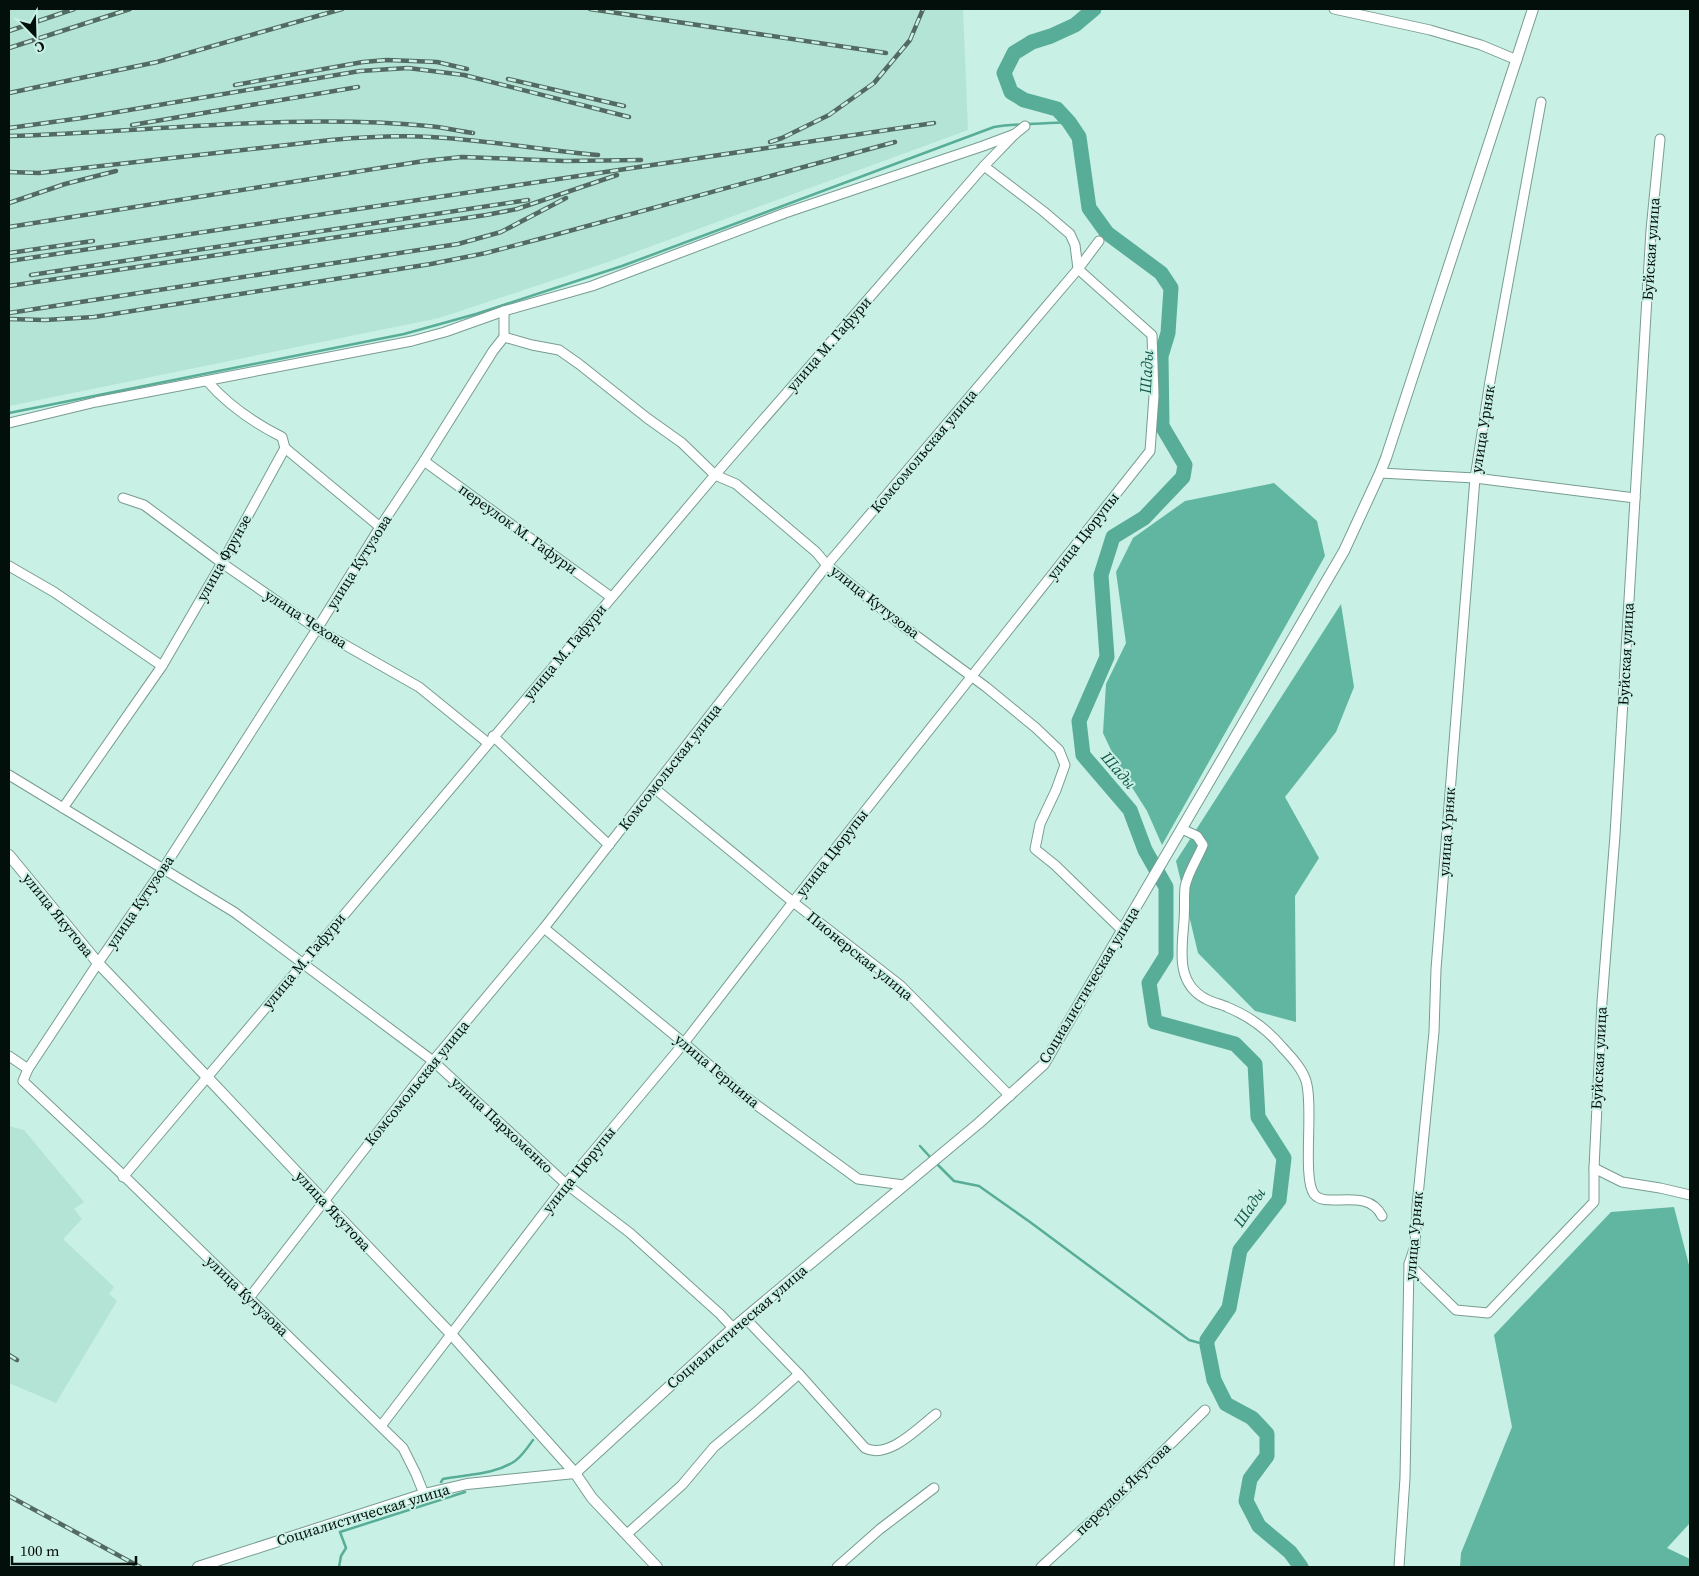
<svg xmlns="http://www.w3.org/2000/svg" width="1699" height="1576" viewBox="0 0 1699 1576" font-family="'Source Serif 4',serif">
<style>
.built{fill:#b3e4d6}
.forest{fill:#61b6a1}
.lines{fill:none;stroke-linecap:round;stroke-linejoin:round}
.stream{stroke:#58ad98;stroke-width:2.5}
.river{stroke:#58ad98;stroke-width:15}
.minor-casing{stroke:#789c92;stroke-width:11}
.tertiary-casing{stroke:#789c92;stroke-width:12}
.minor{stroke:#fff;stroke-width:9}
.tertiary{stroke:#fff;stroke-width:10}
.rail-casing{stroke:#536a62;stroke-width:4.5}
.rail{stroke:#c9f0e4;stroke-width:2.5;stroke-dasharray:8;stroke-linecap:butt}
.labels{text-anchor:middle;stroke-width:4;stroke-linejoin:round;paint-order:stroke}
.street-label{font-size:15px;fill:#030f0b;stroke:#c9f0e4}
.water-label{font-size:16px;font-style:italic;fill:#12584a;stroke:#c9f0e4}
</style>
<rect width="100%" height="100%" fill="#c9f0e4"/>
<g class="built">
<path d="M9,9H963L968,130L608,262L439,318L9,406Z"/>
<path d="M9,1126L24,1130L84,1202L74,1209L82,1219L63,1239L114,1287L109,1294L117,1301L56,1403L9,1383Z"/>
</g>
<g class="forest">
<path d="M1274,483L1317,521L1325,556L1162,845L1147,811L1119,767L1103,733L1106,684L1126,643L1116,572L1133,538L1185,501Z"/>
<path d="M1341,604L1354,687L1336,732L1285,797L1319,858L1295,896L1296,1022L1255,1011L1198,953L1176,861Z"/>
<path d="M1674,1207L1690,1269V1523L1667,1548L1690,1559V1567H1460L1461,1553L1512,1427L1494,1335L1611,1212Z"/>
</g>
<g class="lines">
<g class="stream">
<path d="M9,413L404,334L476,314L622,266L994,127C1019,123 1044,124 1069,122"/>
<path d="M920,1146L931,1158"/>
<path d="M935,1162L954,1181L979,1186L1030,1222L1189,1340L1207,1345"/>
<path d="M441,1482L443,1479C467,1474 494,1475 515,1461C522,1456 528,1447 533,1440"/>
<path d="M339,1567L341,1556L346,1548L340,1532L465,1492"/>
</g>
<path class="river" d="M1094,9L1075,25L1051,36L1032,42L1014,53L1004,73L1011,92L1024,100L1057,109L1069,122L1079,137L1089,208L1107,233L1161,273L1171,288L1168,333L1161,356L1162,426L1185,465L1183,477L1144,518L1113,537L1101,575L1107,657L1079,721L1083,755L1130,810L1145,850L1166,887V956L1149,983L1155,1022L1235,1044L1255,1064L1258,1117L1284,1158L1279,1200L1240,1250L1229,1308L1207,1340V1345L1214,1380L1226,1404L1252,1418L1267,1434V1456L1250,1479L1246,1501L1259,1526L1290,1552L1301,1567"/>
<defs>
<g id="minor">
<path d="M1334,9L1430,30L1481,45L1517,60"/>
<path d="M504,337L532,345L559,350L579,364L647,418L682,443L715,475L736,484L816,552L827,565L899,623L986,687L1036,728L1059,750L1065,765L1056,790L1040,824L1035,849L1055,865L1123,931"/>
<path d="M207,381C228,405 254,423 282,437L285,448L380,527"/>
<path d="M9,423L96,402L412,341L445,332L504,311L592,286L785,213L983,146L1015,134L1025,126"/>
<path d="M424,461L611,597"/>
<path d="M1380,473L1475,478L1635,498"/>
<path d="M123,498L144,505L222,563L317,629L419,687L488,743"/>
<path d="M9,566L54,592L162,666"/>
<path d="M493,736L609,845"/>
<path d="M9,775L234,912L433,1061L566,1184L630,1233L720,1314L733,1328"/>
<path d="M654,788L793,902L900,985L1010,1096"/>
<path d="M63,808L162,666L222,563L285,448"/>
<path d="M1182,829L1197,836L1203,845C1198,858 1188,872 1185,887C1184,898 1185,910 1184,921C1182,949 1175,983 1206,999C1213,1003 1221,1004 1227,1007C1249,1016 1267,1029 1282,1047C1291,1057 1302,1068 1306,1081C1314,1106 1302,1178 1314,1194C1326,1210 1367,1186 1382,1216"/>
<path d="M544,928L684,1043L743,1095L858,1179L904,1185"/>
<path d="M9,1056L28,1069"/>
<path d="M1594,1168L1622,1182L1660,1188L1690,1195"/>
<path d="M123,1177L715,475L984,166L1015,134"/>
<path d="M1409,1264L1456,1310L1488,1313L1594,1202V1168L1602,1002L1615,835L1651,230L1660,139"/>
<path d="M249,1298L433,1061L544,928L827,565L1078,269L1099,241"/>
<path d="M745,1318L799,1374L865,1448C888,1460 918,1428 936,1414"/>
<path d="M381,1426L566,1184L684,1043L793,902L1150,451L1154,396L1152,335L1078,269L1075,245L1070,234L1043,211L984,166"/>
<path d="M424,1494L416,1474L403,1448L124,1176L23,1081L28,1069L98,963L163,869L317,629L380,527L424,461L493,351L504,337V311"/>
<path d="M627,1534L682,1485L714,1447L755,1413L799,1374"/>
<path d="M837,1567L880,1529L934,1488"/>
<path d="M1041,1567L1108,1506L1205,1410"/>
<path d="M1399,1567L1405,1478L1409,1264L1415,1246L1417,1206L1434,1032L1436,969L1475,478L1490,381L1541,102"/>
</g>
<g id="tertiary">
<path d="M9,855L98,963L208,1078L324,1201L451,1334L575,1473L592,1498L657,1567"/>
<path d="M198,1567L424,1494L467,1484L575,1473L733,1328L979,1123L1044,1064L1344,551L1380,473L1386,458L1533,9"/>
</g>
</defs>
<use href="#minor" class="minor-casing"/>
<use href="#tertiary" class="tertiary-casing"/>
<use href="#minor" class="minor"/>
<use href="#tertiary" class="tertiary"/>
<defs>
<g id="rail">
<path d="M590,9L886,53"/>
<path d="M9,31L74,9"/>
<path d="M9,48L130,9"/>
<path d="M508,79L624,106"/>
<path d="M235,85L363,62L387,60L437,62L467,69"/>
<path d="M9,93L157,62L342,9"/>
<path d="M132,125L358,87"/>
<path d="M9,128L82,118L360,71L408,68L464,75L629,117"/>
<path d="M9,136C148,132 289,113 428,126C443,127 458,131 473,133"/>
<path d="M770,142L782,138L829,115L874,83L910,40L923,9"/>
<path d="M9,172L39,173L331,140C364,137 397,135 431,137C487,140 542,150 598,155"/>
<path d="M9,203L65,184L116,171"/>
<path d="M9,227L424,161L462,157L565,161L641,160"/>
<path d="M9,253L93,241"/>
<path d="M9,261L934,123"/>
<path d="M31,275L528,200"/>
<path d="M9,286L486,215L517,209L617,175"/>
<path d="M9,313L458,244L501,232L566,198"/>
<path d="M9,319L45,320L94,317L431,264L486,253L547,237L895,142"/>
<path d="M9,1355L17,1360"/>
<path d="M9,1496L140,1567"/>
</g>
</defs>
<use href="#rail" class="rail-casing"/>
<use href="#rail" class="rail"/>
</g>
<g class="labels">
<g class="street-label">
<text transform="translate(1651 249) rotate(-86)" y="5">Буйская улица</text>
<text transform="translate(829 344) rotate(-49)" y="5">улица М. Гафури</text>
<text transform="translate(1483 429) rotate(-81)" y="5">улица Урняк</text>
<text transform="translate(924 451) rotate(-50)" y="5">Комсомольская улица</text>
<text transform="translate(518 529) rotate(36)" y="5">переулок М. Гафури</text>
<text transform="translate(1083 536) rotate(-52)" y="5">улица Цюрупы</text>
<text transform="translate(224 558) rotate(-61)" y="5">улица Фрунзе</text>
<text transform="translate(359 562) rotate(-58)" y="5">улица Кутузова</text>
<text transform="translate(875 602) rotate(38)" y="5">улица Кутузова</text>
<text transform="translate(306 619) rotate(33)" y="5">улица Чехова</text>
<text transform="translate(565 652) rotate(-50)" y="5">улица М. Гафури</text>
<text transform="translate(1626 654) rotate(-87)" y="5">Буйская улица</text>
<text transform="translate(670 767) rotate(-52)" y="5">Комсомольская улица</text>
<text transform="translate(1447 832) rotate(-86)" y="5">улица Урняк</text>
<text transform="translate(832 853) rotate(-52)" y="5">улица Цюрупы</text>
<text transform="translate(140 902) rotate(-56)" y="5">улица Кутузова</text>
<text transform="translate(58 915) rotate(51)" y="5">улица Якутова</text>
<text transform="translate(860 956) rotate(39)" y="5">Пионерская улица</text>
<text transform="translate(304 961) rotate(-50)" y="5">улица М. Гафури</text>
<text transform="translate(1089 985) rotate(-59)" y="5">Социалистическая улица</text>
<text transform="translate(1599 1058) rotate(-87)" y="5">Буйская улица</text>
<text transform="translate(717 1071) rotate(40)" y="5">улица Герцина</text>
<text transform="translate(417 1083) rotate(-51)" y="5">Комсомольская улица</text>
<text transform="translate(502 1125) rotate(43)" y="5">улица Пархоменко</text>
<text transform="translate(579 1170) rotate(-51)" y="5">улица Цюрупы</text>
<text transform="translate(333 1211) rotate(47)" y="5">улица Якутова</text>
<text transform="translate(1414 1236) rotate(-85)" y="5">улица Урняк</text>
<text transform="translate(247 1296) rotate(44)" y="5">улица Кутузова</text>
<text transform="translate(737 1327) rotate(-41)" y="5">Социалистическая улица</text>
<text transform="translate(1123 1489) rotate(-44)" y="5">переулок Якутова</text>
<text transform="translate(363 1515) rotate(-17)" y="5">Социалистическая улица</text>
</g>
<g class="water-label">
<text transform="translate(1146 372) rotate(-87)" y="6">Шады</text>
<text transform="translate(1119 770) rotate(49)" y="6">Шады</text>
<text transform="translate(1249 1207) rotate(-56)" y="6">Шады</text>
</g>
</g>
<rect width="1699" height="1576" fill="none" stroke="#030f0b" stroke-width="20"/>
<g transform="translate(35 35) rotate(157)" stroke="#c9f0e4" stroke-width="4" paint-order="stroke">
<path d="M0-4L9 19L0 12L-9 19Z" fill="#030f0b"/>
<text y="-8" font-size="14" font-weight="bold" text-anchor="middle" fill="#030f0b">С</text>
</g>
<path d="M12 1556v8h124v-8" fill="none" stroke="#030f0b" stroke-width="2.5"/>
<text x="20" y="1556" font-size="15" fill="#030f0b" stroke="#c9f0e4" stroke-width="4" paint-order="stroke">100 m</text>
</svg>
